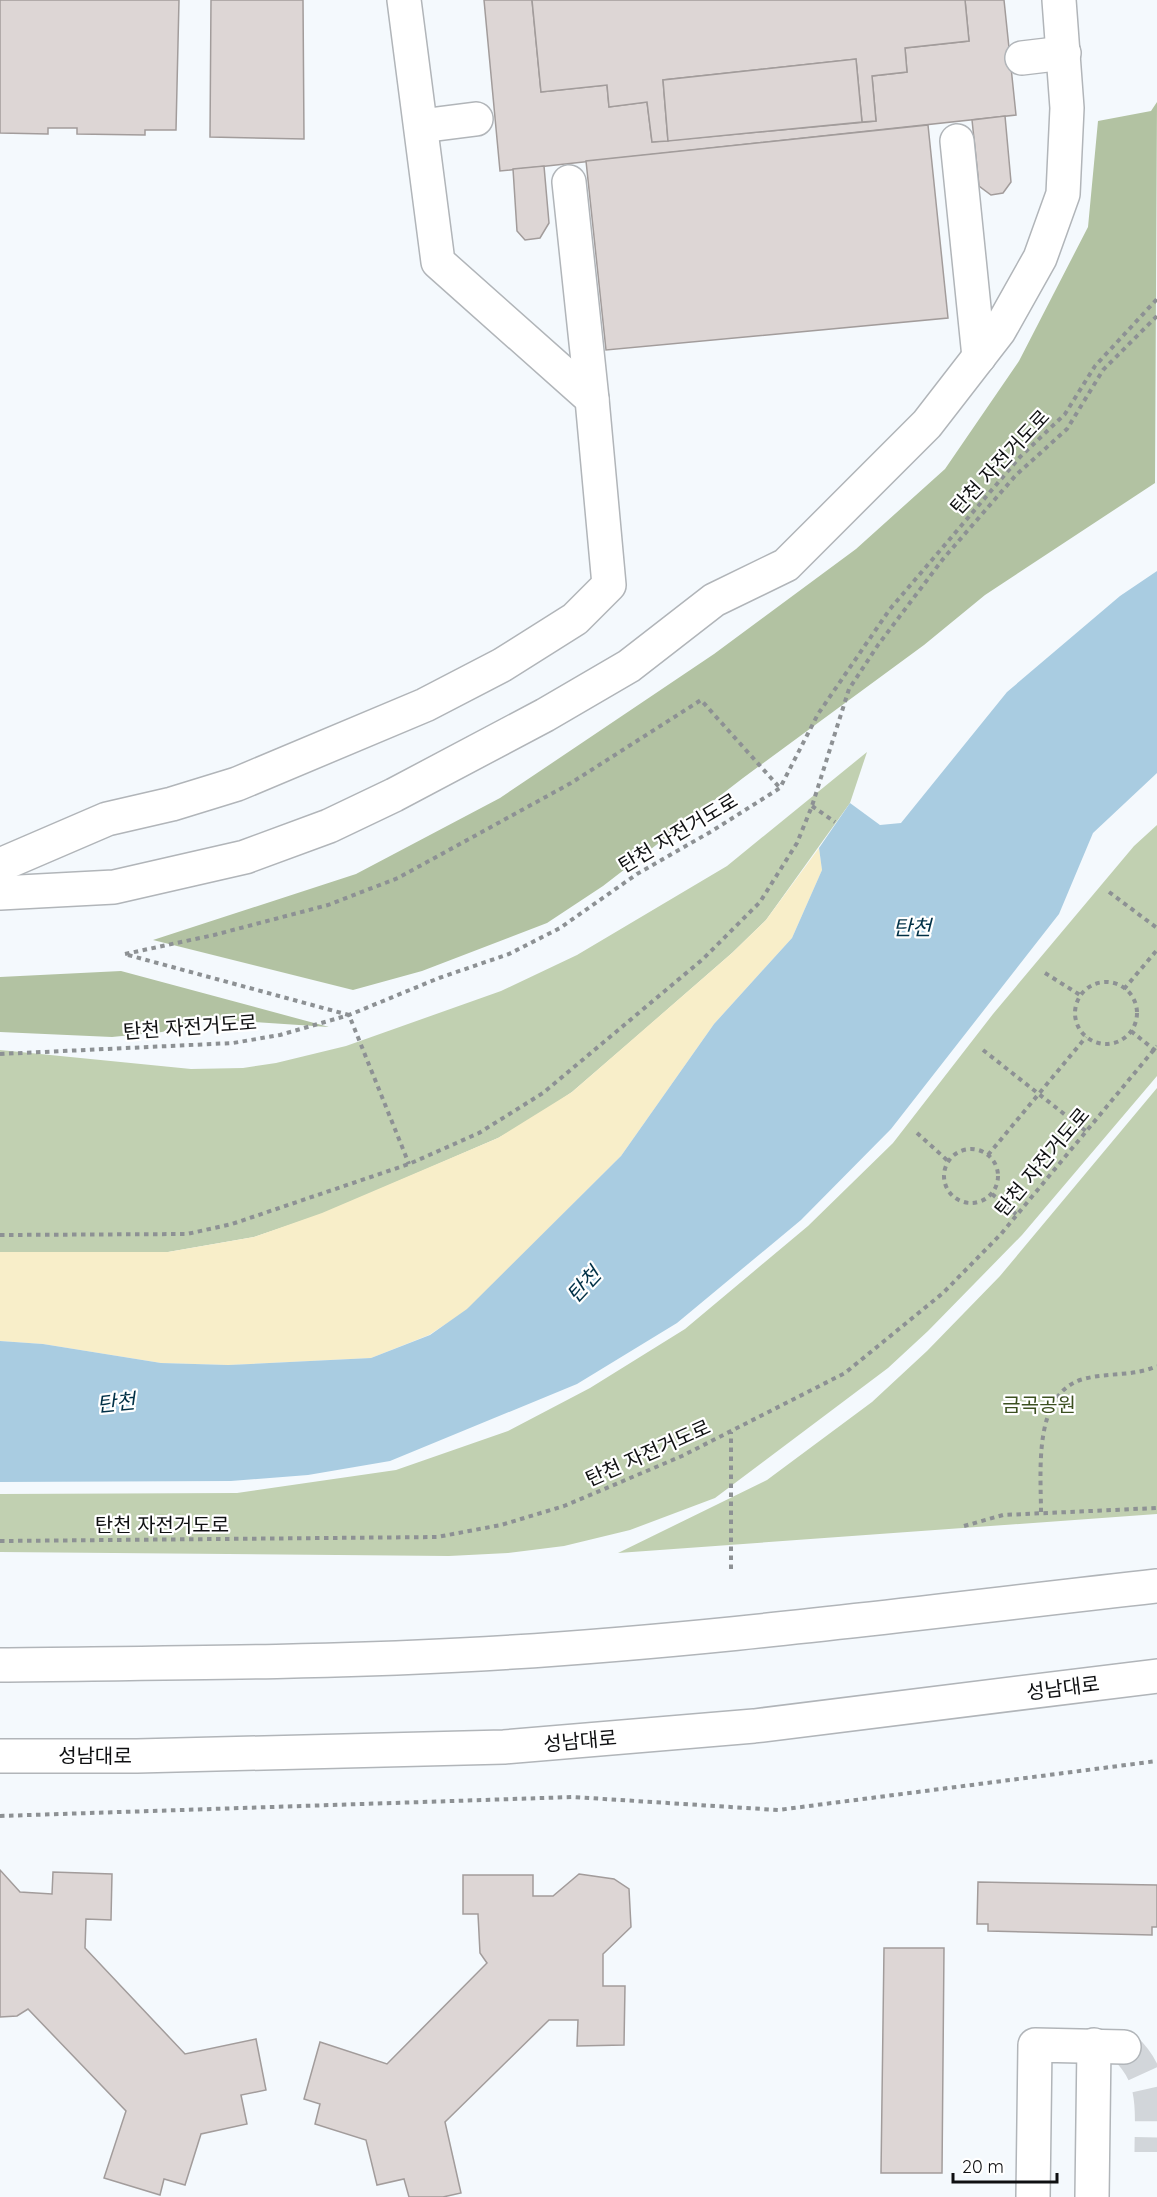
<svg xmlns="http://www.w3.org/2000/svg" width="1157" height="2197" viewBox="0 0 1157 2197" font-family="Quicksand,'Noto Sans KR',sans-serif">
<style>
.green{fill:#c1d0b1}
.forest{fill:#b2c2a2}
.sand{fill:#f8eec9}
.water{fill:#a9cce1}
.building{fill:#ddd6d5;stroke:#a29c9b;stroke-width:1.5}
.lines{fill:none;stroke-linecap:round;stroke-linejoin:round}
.minor-tunnel{stroke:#d2d6da;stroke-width:33;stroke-dasharray:33 16;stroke-linecap:butt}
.minor-casing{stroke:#b1b5b9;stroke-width:36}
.major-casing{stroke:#b1b5b9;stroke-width:36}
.path{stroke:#8d9194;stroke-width:4;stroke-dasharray:4.5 4.5;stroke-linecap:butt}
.minor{stroke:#fff;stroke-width:33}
.major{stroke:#fff;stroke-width:33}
.labels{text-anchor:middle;stroke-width:4.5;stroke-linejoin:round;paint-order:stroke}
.street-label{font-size:20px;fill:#0f1012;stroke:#fff}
.park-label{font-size:20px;fill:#3c5020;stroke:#fff}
.water-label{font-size:21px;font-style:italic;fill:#003046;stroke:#fff}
</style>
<rect width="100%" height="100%" fill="#f4f9fd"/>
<g class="green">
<path d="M867,752L850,803L766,920L732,953L630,1042L572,1092L533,1119L498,1138L445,1161L322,1214L254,1237L168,1252H0V1050L191,1069L243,1068L276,1063L346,1046L501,991L577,955L727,866Z"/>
<path d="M1157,825V1076L1022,1235L928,1331L888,1368L715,1498L630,1530L564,1546L508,1553L449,1556L0,1552V1494L237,1493L396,1470L508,1431L590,1388L685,1329L808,1226L893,1143L993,1014L1134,846Z"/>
<path d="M1157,1088V1514L618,1553L767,1480L872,1402L927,1351L1000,1276Z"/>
</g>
<g class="forest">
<path d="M1157,102L1155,483L985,595L924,645L743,778L603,886L547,923L422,971L353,990L153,940L356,874L500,798L714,654L856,549L945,469L1019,361L1088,227L1098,121L1151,111Z"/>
<path d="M121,971L329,1027L206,1019L162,1032L112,1037L0,1032V977Z"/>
</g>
<path class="sand" d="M819,848L822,870L792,938L714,1024L621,1156L467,1310L429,1335L371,1358L228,1365L161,1363L43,1344L0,1341V1252H168L254,1237L322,1213L498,1138L572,1092L732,953L766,920Z"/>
<path class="water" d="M1157,571V773L1093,833L1059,914L891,1129L801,1220L677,1323L577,1384L390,1461L308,1475L231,1481L0,1482V1341L43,1344L161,1363L228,1365L371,1358L430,1335L467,1309L621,1156L714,1024L792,938L822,870L819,848L850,803L880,825L901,823L1007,692L1120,596Z"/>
<g class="building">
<path d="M0,0H179L176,130H145V135L77,134V128H48V134L0,133Z"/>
<path d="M211,0H303L304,139L210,137Z"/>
<path d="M484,0H532L541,92L607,85L609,107L647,102L652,142L876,121L872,76L907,72L905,48L969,41L965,0H1004L1016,115L500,171Z"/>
<path d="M532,0H965L969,41L905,48L907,72L872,76L876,121L862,122L856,59L663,80L668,141L652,142L647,102L609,107L607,85L541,92Z"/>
<path d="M856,59L862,122L668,141L663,80Z"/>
<path d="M1005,116L1011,182L1003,193L991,195L979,186L972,120Z"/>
<path d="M928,125L948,318L606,350L586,161Z"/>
<path d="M544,166L549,223L540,238L525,240L517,231L513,169Z"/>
<path d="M0,1870L20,1892L52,1894L53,1872L112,1874L111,1920L86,1919L85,1948L185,2054L256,2039L266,2090L241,2095L247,2124L201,2134L185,2185L164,2179L160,2195L104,2178L126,2111L28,2009L17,2016L0,2017Z"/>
<path d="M579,1874L614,1879L629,1889L631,1927L603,1954V1986H625L624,2045L577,2046L578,2020H549L445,2122L461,2193L443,2197H409L404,2179L377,2185L366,2140L315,2124L320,2104L304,2099L320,2042L387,2064L487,1963L480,1953L478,1914H463V1875H533V1896H553Z"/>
<path d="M978,1882L1157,1885V1927H1152V1935L988,1931V1924H977Z"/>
<path d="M884,1948H944L942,2173H881Z"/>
</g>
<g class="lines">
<path class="minor-tunnel" d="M1124,2047C1157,2078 1151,2110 1151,2152"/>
<defs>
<g id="minor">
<path d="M1022,58L1064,53"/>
<path d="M421,126L476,119"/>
<path d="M957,141L979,357"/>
<path d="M569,182L592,399"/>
<path d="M0,865L107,819L172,804L237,784L425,705L502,665L575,619L609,585L592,399L438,262L404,0"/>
<path d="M0,893L114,887L245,857L329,826L394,795L545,715L629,666L714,600L786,565L927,424L999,331L1040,258L1063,194L1067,108L1059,0"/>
<path d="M1033,2197L1035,2045L1124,2047"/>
<path d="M1092,2197L1094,2045"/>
</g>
<g id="major">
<path d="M0,1665C153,1663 307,1663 461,1655C693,1643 925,1612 1157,1586"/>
<path d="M0,1756H137L504,1747L754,1726L1157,1676"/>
</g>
</defs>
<use href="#minor" class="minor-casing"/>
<use href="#major" class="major-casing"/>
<g class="path">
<path d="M812,806L835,822"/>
<path d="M1109,892L1157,928"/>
<path d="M125,954L214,935L328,905L398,878L571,783L701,700L780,788"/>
<path d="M128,955L349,1015L409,1164"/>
<path d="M1045,973L1080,995"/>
<circle cx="1106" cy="1013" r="31"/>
<path d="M1124,989L1157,950"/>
<path d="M1131,1031L1157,1052"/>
<path d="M983,1050L1087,1132"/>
<path d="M0,1054L233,1043L280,1035L349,1015L439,978L509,954L560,928L637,874L712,831L780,788L818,714L890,609L1020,457L1065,414L1095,366L1157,299"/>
<path d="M917,1133L948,1161"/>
<circle cx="971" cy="1176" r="27"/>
<path d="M988,1155L1086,1037"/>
<path d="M992,1194L1017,1215"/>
<path d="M0,1235L187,1234L232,1224L409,1164L479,1133L543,1093L703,959L760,902L797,843L812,806L849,689L878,645L943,559L1016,475L1067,429L1103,370L1157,316"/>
<path d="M1041,1512C1041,1472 1033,1397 1080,1380C1105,1372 1133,1377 1157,1366"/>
<path d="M964,1526L1003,1515L1157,1508"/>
<path d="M0,1541L437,1537L501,1525L564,1506L682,1456L845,1373L943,1293L1001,1234L1157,1046"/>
<path d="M731,1569V1432"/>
<path d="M0,1816L573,1797L778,1810L1157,1761"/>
</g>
<use href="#minor" class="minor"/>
<use href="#major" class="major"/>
</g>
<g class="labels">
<g class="street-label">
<text transform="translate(1000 462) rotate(-47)" y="7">탄천 자전거도로</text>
<text transform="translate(678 833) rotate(-31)" y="7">탄천 자전거도로</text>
<text transform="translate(190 1027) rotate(-4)" y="7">탄천 자전거도로</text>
<text transform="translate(1042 1162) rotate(-50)" y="7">탄천 자전거도로</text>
<text transform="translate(648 1453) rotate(-24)" y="7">탄천 자전거도로</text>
<text x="162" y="1532">탄천 자전거도로</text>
<text transform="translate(1063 1688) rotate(-7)" y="7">성남대로</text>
<text transform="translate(580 1741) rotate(-5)" y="7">성남대로</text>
<text x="95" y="1763">성남대로</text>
</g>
<g class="park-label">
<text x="1039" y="1412">금곡공원</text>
</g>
<g class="water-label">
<text x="912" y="935">탄천</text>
<text transform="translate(584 1285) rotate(-47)" y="7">탄천</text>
<text transform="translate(116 1403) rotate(-6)" y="7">탄천</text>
</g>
</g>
<path d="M953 2173v9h104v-9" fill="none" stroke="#0f1012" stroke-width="3"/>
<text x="962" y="2173" font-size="18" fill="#0f1012" stroke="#ffffff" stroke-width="4.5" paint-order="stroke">20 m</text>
</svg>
